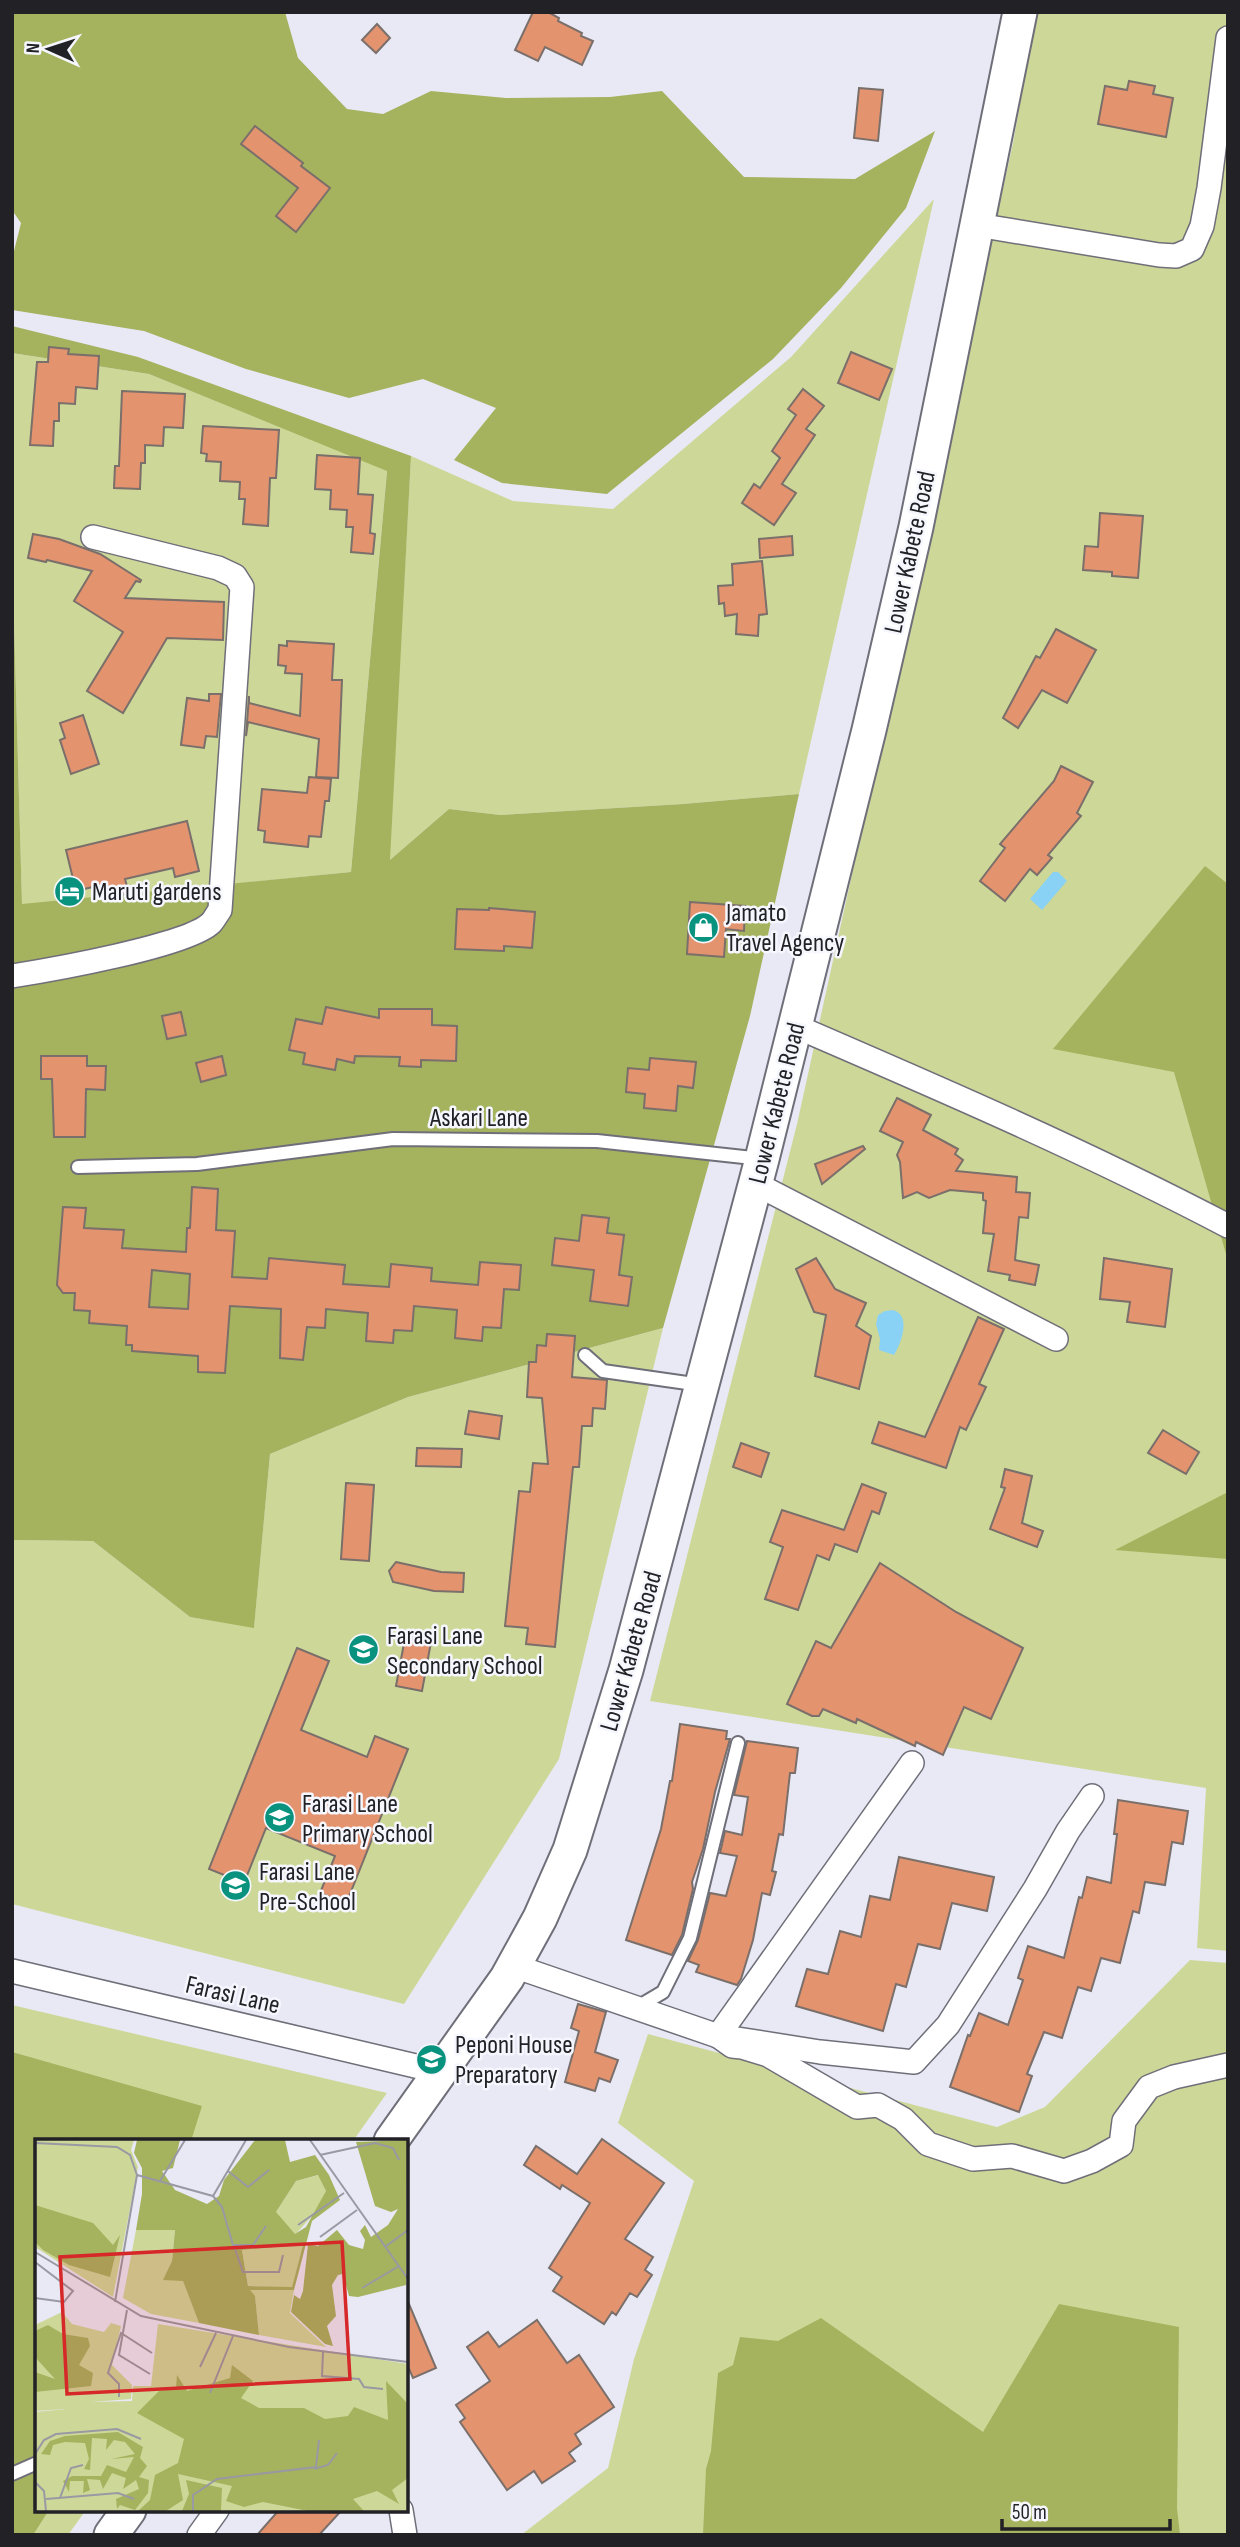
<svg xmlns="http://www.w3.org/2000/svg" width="1240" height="2547" viewBox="0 0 1240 2547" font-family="'Sofia Sans Condensed',sans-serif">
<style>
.green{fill:#cdd898}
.forest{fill:#a5b25e}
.water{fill:#89d1f5}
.building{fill:#e4936f;stroke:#7a6f6a;stroke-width:2;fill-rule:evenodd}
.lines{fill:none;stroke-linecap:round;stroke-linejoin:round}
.lane-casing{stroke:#6e6f79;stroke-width:16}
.street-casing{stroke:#6e6f79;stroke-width:26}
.secondary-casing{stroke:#6e6f79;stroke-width:37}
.lane{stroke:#fff;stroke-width:12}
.street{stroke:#fff;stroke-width:23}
.secondary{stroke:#fff;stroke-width:33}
.labels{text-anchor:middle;stroke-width:5;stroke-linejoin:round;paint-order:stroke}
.street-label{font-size:26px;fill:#212126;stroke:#f6f7fe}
.poi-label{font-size:26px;fill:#212126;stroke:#f6f7fe;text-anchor:start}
.inset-road{fill:none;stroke:#9899a2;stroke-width:2}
.view{fill:#d62828;fill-opacity:0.15;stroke:#d62828;stroke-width:3.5}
.inset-edge{fill:none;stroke:#212126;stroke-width:3.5}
</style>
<rect width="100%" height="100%" fill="#e8e9f5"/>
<g class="green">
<path d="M1036,12H1228V1951L1197,1948L1206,1788L650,1701L797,1124L1013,143Z"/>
<path d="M934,199L799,794L683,804L500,815L449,809L389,861L411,456L513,501L613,509L791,357Z"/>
<path d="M12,353L149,374L387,470L351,872L22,905L12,551Z"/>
<path d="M663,1328L559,1759L404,2004L12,1904V1540L93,1541L190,1617L254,1627L270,1454L408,1397Z"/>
<path d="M1190,1960L1228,1963V2535H521L608,2468L634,2359L694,2181L618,2123L648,2034L997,2127L1045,2107Z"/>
<path d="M12,2005L387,2093L353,2141H37V2510H86L68,2535H12Z"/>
</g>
<g class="forest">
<path d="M12,12H285L298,58L347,109L383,114L431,91L506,98L610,97L662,91L744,177L855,179L935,131L906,208L841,288L773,359L607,494L502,483L454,460L496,408L423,379L349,398L246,369L144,331L12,310V259L21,223L12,210Z"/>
<path d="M12,326L138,357L411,456L390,860L449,809L500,815L683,804L799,794L750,1016L663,1328L408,1397L270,1454L254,1628L190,1617L93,1541L12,1540V551L22,904L351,872L387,471L149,374L12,353Z"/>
<path d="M1205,866L1228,884V1261L1174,1072L1053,1049Z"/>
<path d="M1228,1492V1559L1115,1550Z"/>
<path d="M12,2052L202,2106L191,2141H37V2510H49L33,2535H12Z"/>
<path d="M1059,2304L1179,2327L1177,2508L1180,2535H703L706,2469L711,2451L718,2373L733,2365L740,2337L778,2341L821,2318L983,2432Z"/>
</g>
<g class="water">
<path d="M1053,872H1058L1067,881L1042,910L1030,899Z"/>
<path d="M893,1310C912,1315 901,1344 894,1355L879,1350L880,1339L876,1324L878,1315L885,1311Z"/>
</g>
<g class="building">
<path d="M533,12H548L559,18L558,21L582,33L581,36L593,41L582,65L545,47L538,61L515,50Z"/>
<path d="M377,24L390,38L376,53L362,40Z"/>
<path d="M1129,81L1155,86L1153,94L1173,98L1166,137L1098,124L1105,86L1127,90Z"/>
<path d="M859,88L883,90L878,141L854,138Z"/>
<path d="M255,126L303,163L301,166L330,188L296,232L276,216L298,188L241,144Z"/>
<path d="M49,347L69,349L68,354L99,356L97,389L76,387L75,404L59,403V421H54L53,446L30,445L37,362H48Z"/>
<path d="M851,352L892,369L879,400L838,383Z"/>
<path d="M803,389L824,406L806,429L815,435L782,484L796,493L774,525L742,503L754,484L760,488L780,458L772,451L796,415L788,409Z"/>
<path d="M122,391L185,394L183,428L164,427L163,446L145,445V463H141L140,489L114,488L115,466H119Z"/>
<path d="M203,426L279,430L276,478H270L268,526L243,524L245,499H239L240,482L220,481L221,462L206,461L207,454L201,453Z"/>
<path d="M317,455L360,458L358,494L373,495L370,533L375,534L373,554L351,552L353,527H346L347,510L330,509L331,490L315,489Z"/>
<path d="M1100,513L1143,516L1138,578L1112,576V572L1083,570L1085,546L1098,547Z"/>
<path d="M33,534L59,539L100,554L141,580L140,582L136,581L125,598L224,602L223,640L167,638L123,713L87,691L123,632L74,601L92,571L47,560L46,562L28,558Z"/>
<path d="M792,536L793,555L760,558L759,539Z"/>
<path d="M762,561L767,614L759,615L758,636L736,634L737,614L725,616L724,603L719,604L718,586L733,585L732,564Z"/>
<path d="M1056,629L1096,650L1067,703L1042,690L1018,728L1003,718L1036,656L1040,658Z"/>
<path d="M287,641L334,644L332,680H342L338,778L316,777L319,739L248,722L246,736L249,696V703L300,716L302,674L285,673L286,666L278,665L279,645L287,646Z"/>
<path d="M209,694H221L217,737L206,736L204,748L181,745L187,698L209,701Z"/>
<path d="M83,715L99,764L71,774L60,740L65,738L60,723Z"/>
<path d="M1061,766L1093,782L1077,813L1081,816L1048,855L1052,858L1037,875L1030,869L1005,901L980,881L1005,848L1000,844L1054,781Z"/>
<path d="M309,777L331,779L329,801H325L321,837L309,836L308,847L264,842L265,831L258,830L262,789L307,793Z"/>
<path d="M187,821L199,871L175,877L173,868L125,879L129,893L104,899L101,885L76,891L66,850Z"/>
<path d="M690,902L745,906L744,931L726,929L724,957L687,954Z"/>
<path d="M489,908L535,912L532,948L504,946V951L455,949L457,909L489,910Z"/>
<path d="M326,1007L379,1018V1009H432V1025L457,1026L456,1061L421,1060V1067L399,1066L400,1057L355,1056L354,1063L337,1059L335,1070L303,1064L305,1053L289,1050L296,1019L322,1024Z"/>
<path d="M181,1012L186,1035L167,1039L162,1016Z"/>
<path d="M41,1056H87V1066H106L105,1090L86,1089L85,1137H54L52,1079H41Z"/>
<path d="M222,1056L226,1075L201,1082L196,1063Z"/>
<path d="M650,1058L696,1062L693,1088L678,1086L676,1111L644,1108L645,1094L626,1092L628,1068L649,1070Z"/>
<path d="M897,1098L931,1115L923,1130L958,1149L955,1154L963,1160L956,1171L1017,1177L1016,1192L1030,1193L1028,1218L1019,1217L1015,1260L1039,1265L1035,1285L1009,1280L1010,1275L988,1271L994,1234L983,1233L986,1201L983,1200V1193L950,1190L929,1198L917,1192L903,1198L900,1162L897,1155L903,1142L880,1131Z"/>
<path d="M863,1146L865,1149L822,1184L815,1164Z"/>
<path d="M192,1187L218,1189L216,1230L235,1231L232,1277L267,1279L269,1258L345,1265L343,1284L389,1287L391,1264L432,1268L431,1281L478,1285L480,1262L521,1265L519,1290L504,1289L501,1328L483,1327L482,1341L455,1338L457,1310L414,1306L412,1331L394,1330L393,1343L366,1341L368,1313L326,1309L325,1328L307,1327L303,1360L280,1358L281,1309L230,1306L225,1373L198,1372V1356L132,1351V1345H126L127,1326L89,1323L90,1311L74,1310L75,1293H63L57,1285L63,1207L86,1208L84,1228L124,1230L122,1248L186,1252L187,1228H190ZM152,1270L190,1274L188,1309L149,1307Z"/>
<path d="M582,1215L609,1218L607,1233L624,1235L619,1275L632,1277L628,1306L590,1301L594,1270L552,1265L555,1238L579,1241Z"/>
<path d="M816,1258L835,1289L866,1303L856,1326L871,1336L859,1389L815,1376L826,1315L814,1312L796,1269Z"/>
<path d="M1104,1258L1172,1269L1165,1327L1127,1322L1130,1302L1100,1299Z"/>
<path d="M978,1317L1004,1329L979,1384L986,1387L966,1430L960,1427L946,1468L872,1443L879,1422L925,1437Z"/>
<path d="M547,1334L575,1336L572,1377L607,1380L605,1409L593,1408L592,1426H582L579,1467H573L555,1647L526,1644L528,1628L505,1626L519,1491L530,1492L533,1463L548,1464L542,1398L527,1397L529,1362H536L537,1345L546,1346Z"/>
<path d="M469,1411L502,1416L499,1439L465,1434Z"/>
<path d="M1163,1430L1199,1452L1186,1474L1148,1453Z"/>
<path d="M741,1443L769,1453L761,1477L733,1467Z"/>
<path d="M417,1448L462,1449L461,1467L416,1466Z"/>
<path d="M1005,1469L1032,1476L1022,1523L1043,1531L1037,1547L990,1529L1005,1488L1001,1487Z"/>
<path d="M346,1483L374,1485L369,1561L341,1559Z"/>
<path d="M862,1484L886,1493L879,1514L872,1511L857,1552L835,1544L829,1560L817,1555L798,1610L765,1599L783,1547L770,1542L782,1510L844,1530Z"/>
<path d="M396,1562L441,1572L464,1573L463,1592L434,1591L393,1582L389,1571Z"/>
<path d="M880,1563L956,1612L1023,1648L991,1719L964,1707L943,1755L916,1742L915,1746L857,1719L856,1723L823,1709L819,1716H812L787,1704L816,1641L831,1648Z"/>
<path d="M405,1638L431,1642L422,1691L396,1686Z"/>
<path d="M297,1648L329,1661L301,1730L367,1757L375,1736L408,1749L346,1904L320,1893L335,1856L266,1828L244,1883L209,1869Z"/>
<path d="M680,1724L727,1731L726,1739H730L715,1792L703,1849L692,1882L693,1889L682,1935L672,1955L626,1940L661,1829L670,1781H672Z"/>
<path d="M747,1741L798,1748L795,1773H790L783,1835L779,1834L772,1871L776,1872L770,1895L762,1893L753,1940L741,1979L737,1985L696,1972L699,1965L688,1961L698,1940L710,1893L726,1896L737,1856L720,1853L725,1831L742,1835L748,1797L734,1795Z"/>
<path d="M1118,1800L1188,1811L1183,1844L1172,1842L1165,1885L1145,1882L1139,1913L1133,1911L1120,1963L1101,1958L1091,1991L1078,1987L1062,2038L1044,2032L1027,2074L1032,2076L1019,2112L950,2087L968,2035L970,2036L979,2013L1008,2025L1023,1980L1018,1978L1028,1946L1064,1958L1079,1897L1082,1898L1087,1877L1111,1883L1117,1834H1114Z"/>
<path d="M899,1857L994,1877L987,1911L952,1903L940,1949L918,1944L906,1987L896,1984L883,2031L796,2006L807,1969L828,1974L840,1931L861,1937L870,1896L890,1900Z"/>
<path d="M578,2004L606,2012L595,2052L618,2060L610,2082L599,2078L595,2091L565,2082L579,2031L571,2028Z"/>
<path d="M602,2139L664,2183L625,2239L653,2257L645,2270L652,2275L637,2297L630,2293L616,2315L612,2312L604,2324L553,2291L562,2277L549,2268L590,2203L562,2185L560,2189L524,2165L536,2146L577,2174Z"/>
<path d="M406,2297L436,2368L413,2378L406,2362Z"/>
<path d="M537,2320L567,2363L579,2355L614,2407L575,2434L581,2444L569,2453L575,2461L542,2483L534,2471L507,2490L460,2422L465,2418L456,2405L490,2381L467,2347L488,2332L499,2347Z"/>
<path d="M279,2510H342L319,2535H257Z"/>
</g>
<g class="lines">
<defs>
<g id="lane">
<path d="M78,1167L197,1164L393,1139L597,1141L762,1159"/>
<path d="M585,1355L603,1371L701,1385"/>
<path d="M636,2008L663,1992L690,1938L738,1743"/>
<path d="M12,2474L37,2463"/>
</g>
<g id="street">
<path d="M977,225L1159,255L1176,256L1192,249L1202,226L1209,188L1228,38"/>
<path d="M12,976C50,970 187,946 211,923C214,920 217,914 220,910L242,587L235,576L218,568L93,537"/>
<path d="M795,1026C941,1089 1087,1152 1228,1226"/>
<path d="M756,1184L1056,1339"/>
<path d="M912,1763L718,2036L732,2046L742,2047L768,2055L857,2107L878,2105L903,2119L928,2144L973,2159L1012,2156L1064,2171L1092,2161L1121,2145L1124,2121L1149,2087L1174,2077L1228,2065"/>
<path d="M514,1966L718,2036L820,2052L914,2062L948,2025L1035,1889L1068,1831L1092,1796"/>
<path d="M12,1971L441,2072"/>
<path d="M401,2510L405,2535"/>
<path d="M199,2535L217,2510"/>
</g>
<g id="secondary">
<path d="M391,2141L507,1978L540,1918L570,1850L626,1670L762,1159L869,730L916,527L1020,12"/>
<path d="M111,2535L129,2510"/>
</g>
</defs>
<use href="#lane" class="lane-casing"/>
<use href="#street" class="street-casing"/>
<use href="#secondary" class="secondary-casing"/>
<use href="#lane" class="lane"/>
<use href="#street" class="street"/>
<use href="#secondary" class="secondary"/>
</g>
<defs>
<symbol id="hotel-disc" viewBox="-11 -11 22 22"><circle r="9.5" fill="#09937e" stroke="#f6f7fe"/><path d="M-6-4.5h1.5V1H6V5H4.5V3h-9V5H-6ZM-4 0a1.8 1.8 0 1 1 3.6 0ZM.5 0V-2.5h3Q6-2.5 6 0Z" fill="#fff"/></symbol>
<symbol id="shop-disc" viewBox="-11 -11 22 22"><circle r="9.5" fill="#09937e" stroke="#f6f7fe"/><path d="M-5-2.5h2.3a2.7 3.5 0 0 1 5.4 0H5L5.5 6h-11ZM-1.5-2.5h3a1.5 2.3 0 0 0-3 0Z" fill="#fff"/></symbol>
<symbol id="school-disc" viewBox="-11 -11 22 22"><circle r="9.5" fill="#09937e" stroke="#f6f7fe"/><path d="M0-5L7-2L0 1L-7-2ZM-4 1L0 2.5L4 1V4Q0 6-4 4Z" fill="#fff"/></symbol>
</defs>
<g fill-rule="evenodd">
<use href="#hotel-disc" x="52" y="874" width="35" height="35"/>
<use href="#shop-disc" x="686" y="910" width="35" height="35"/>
<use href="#school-disc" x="346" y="1632" width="35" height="35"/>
<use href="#school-disc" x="262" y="1800" width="35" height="35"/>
<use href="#school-disc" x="218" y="1868" width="35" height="35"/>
<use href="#school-disc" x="414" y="2042" width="35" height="35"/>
</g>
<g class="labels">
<g class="street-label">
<text transform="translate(909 552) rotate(-78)" y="9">Lower Kabete Road</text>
<text transform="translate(776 1103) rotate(-76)" y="9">Lower Kabete Road</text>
<text x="479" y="1126">Askari Lane</text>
<text transform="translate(630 1651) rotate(-74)" y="9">Lower Kabete Road</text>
<text transform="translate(233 1994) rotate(13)" y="9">Farasi Lane</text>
</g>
<g class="poi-label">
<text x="92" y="900">Maruti gardens</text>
<text x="726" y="921">Jamato<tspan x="726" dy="30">Travel Agency</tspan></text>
<text x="387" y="1644">Farasi Lane<tspan x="387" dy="30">Secondary School</tspan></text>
<text x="302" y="1812">Farasi Lane<tspan x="302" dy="30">Primary School</tspan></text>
<text x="259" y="1880">Farasi Lane<tspan x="259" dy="30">Pre-School</tspan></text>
<text x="455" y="2053">Peponi House<tspan x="455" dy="30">Preparatory</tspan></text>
</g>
</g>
<g transform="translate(35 2139)">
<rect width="373" height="373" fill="#e8e9f5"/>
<path d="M0,1H99L96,11L103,28L78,158L0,108ZM284,36L291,52L284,69L260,96L239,76L261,42ZM101,91H140L137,122L129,141H148L164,184L116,175L88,159ZM268,106L257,149L213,147L207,111ZM214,151H259L255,174L291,208L224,196L220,158ZM27,173L37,185L69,193L76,184L86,187L77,226L97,246L96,260L56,263L97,262L98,247H116L123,185L373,225V372H0V273L31,270L0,272V186Z" fill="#cdd898"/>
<path d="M102,1H145L138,29L127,32L140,51L172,65L184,57L189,41L220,1H250L255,23L280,16L294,36L305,61L277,82L259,151H215L220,157L224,196L164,184L148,142L128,141L137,122L140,91H101L107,55V29L99,14ZM283,36L291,52L271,88L260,95L241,73L261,42ZM268,106L257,148L213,147L207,111ZM372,1L371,146L323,158L314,157L308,135L303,136L297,146L301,177L292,187L298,207L290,205L256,173L259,156L265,160L268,152L273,105L283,107L302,91L314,106L328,110L330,101L325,92L330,86L336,98L353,86L363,70L356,73L340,67L321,3ZM0,66L58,84L78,106L85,96L75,138L34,126L8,111L0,103ZM13,186L28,195L53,199L55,207L44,226L58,234L56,247L0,253V233L20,240L0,218V192ZM197,226L218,242L206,259L224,269H269L290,280L313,277L319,268L353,281L351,242L373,265V339L357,351L364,365L342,352L318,360L329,372H273L228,363L209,368L191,362L197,347L143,335L148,361L131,372H103L115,361L120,336L143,324L149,300L102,274L124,252L141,249L142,236L152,252L195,239ZM83,293L108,308L105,319L112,327L104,338L114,341L113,354L100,371L85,366L82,370L81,360L104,350L101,341L88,350L91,339L77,334L68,350L65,341L52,340L55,351L48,354L49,342H35L34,353L28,342L37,337H66L72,326L91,333L99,318L76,320L100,315L90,303L79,301L71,311L72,300L57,299L55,331L49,330L54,320L50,304L30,303L18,306L15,316L6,315L15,302L30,297ZM151,341L187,349L186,372H147L154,355Z" fill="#a5b25e" fill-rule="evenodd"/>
<path class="inset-road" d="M275,1L373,140M0,4L82,8L95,16L102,36L80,163M285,16L340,4L358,9L364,21M193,32L213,48L234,31M102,36L178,57L211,1M125,42L150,1M178,57L187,68L198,106H218L231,87M263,86L309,54M285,98L322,71M199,107L208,133H244L248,116M350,108L373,91M0,113L106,177L254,208L373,223M327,149L364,127M0,159L29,163L38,152L0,123M92,171L84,216L115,235M288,213L287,237L324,240L329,248L348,250M165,228L181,194M175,254L198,197M84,258V245L73,234L86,194L117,214M0,315L9,301L21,295L82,290L106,300M279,330L293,326L302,314M0,343L9,352L11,372M25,359L36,329L48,326M11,360L83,354L99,360M158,372V356L182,340L281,328L284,301"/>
<path class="view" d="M307,103L315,240L32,255L25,118Z"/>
<rect width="373" height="373" class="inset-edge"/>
</g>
<rect width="1240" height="2547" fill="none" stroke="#212126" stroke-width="28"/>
<g transform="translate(49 49) rotate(273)" stroke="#f6f7fe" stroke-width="5" paint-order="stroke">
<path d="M0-5L12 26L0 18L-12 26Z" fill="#212126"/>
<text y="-10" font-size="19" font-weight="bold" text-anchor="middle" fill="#212126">N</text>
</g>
<path d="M1002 2519v10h168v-10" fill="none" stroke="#212126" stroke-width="3.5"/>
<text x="1012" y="2519" font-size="21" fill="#212126" stroke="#f6f7fe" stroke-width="5" paint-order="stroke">50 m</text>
</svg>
